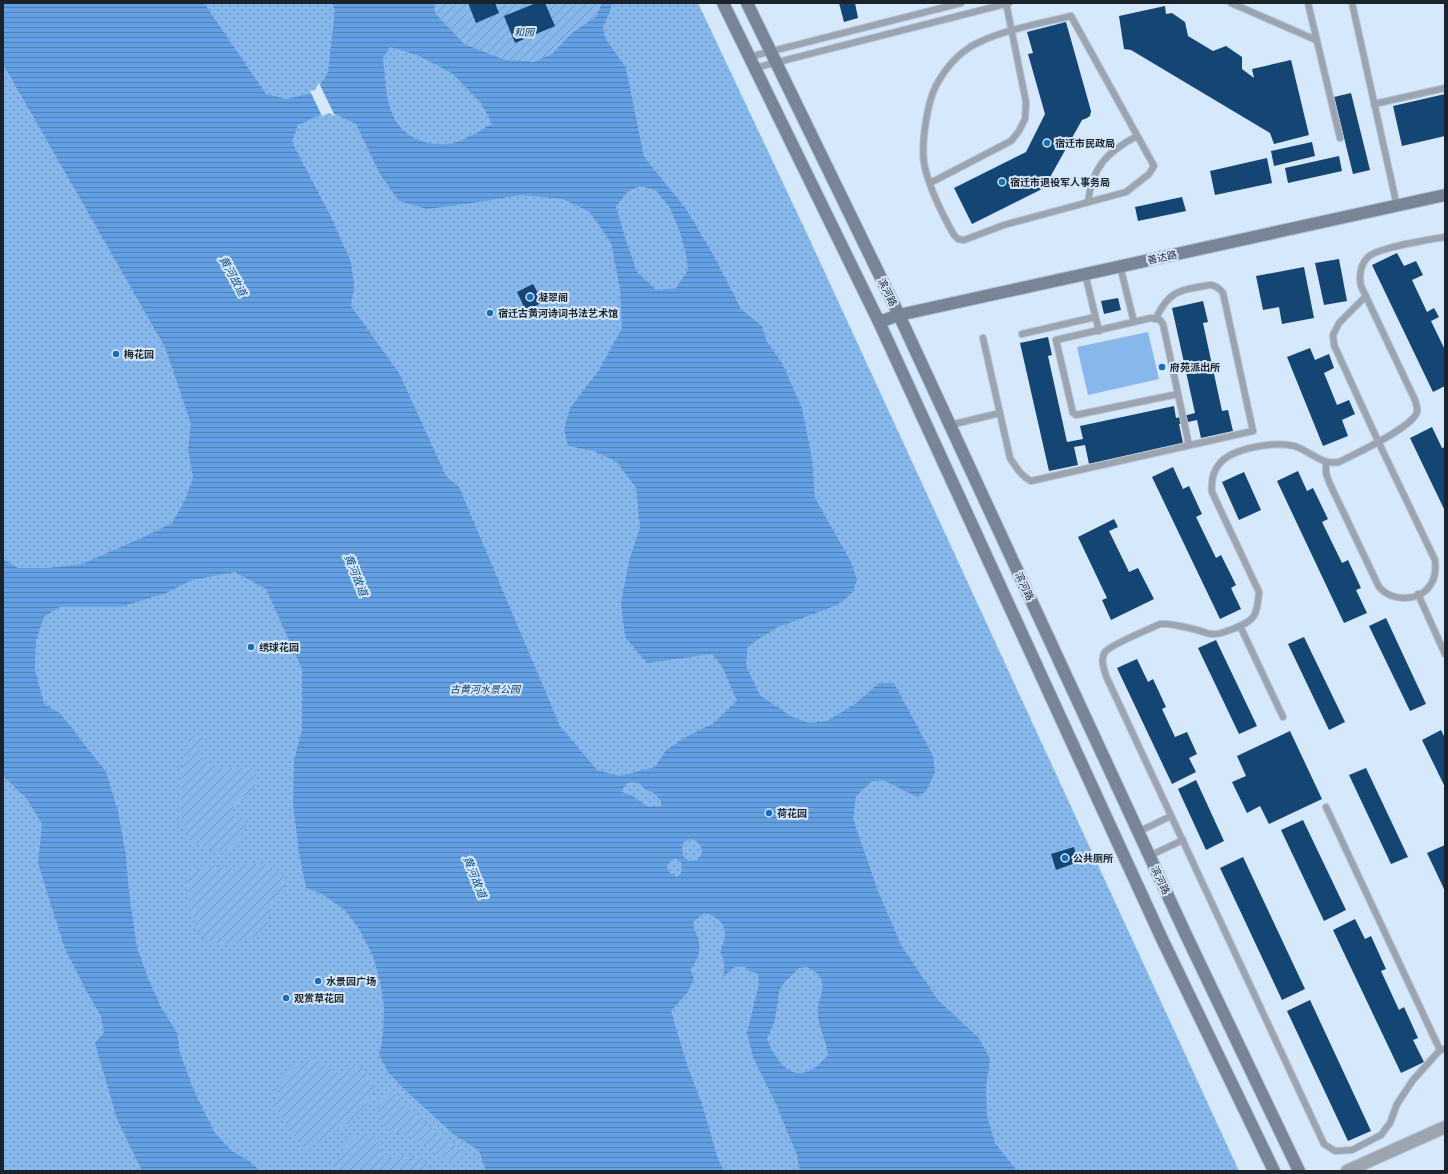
<svg xmlns="http://www.w3.org/2000/svg" width="1448" height="1174" viewBox="0 0 1448 1174" font-family="'Libre Baskerville','Noto Sans SC',serif">
<style>
.grass{fill:#87b7eb}
.park{fill:url(#park-dots)}
.garden{fill:url(#garden-furrows)}
.water{fill:url(#water-rules);fill-rule:evenodd}
.pier{fill:#d6e8fc}
.building{fill:#154573}
.lines{fill:none;stroke-linecap:round;stroke-linejoin:round}
.lane-casing{stroke:#b4c5d7;stroke-width:8}
.street-casing{stroke:#b4c5d7;stroke-width:14}
.secondary-casing{stroke:#b4c5d7;stroke-width:14}
.lane{stroke:#9ba4af;stroke-width:6}
.street{stroke:#9ba4af;stroke-width:12}
.secondary{stroke:#778594;stroke-width:12}
.poi-dot{fill:#166dbb;stroke:#d6e8fc;stroke-width:1.5}
.labels{text-anchor:middle;stroke-width:4;stroke-linejoin:round;paint-order:stroke}
.park-label{font-size:10px;font-style:italic;fill:#103d68;stroke:#d6e8fc}
.poi-label{font-size:10px;font-weight:bold;fill:#1a232c;stroke:#d6e8fc;text-anchor:start}
.street-label{font-size:10px;fill:#1a232c;stroke:#d6e8fc}
.water-label{font-size:11px;font-style:italic;fill:#0c518d;stroke:#d6e8fc}
</style>
<defs>
<pattern id="park-dots" width="8" height="8" patternUnits="userSpaceOnUse"><rect width="8" height="8" fill="#87b7eb"/><path d="M2 2h.1M6 6h.1" fill="none" stroke="#6e94bf" stroke-width="1.8" stroke-linecap="round"/></pattern>
<pattern id="garden-furrows" width="10" height="10" patternUnits="userSpaceOnUse"><rect width="10" height="10" fill="#87b7eb"/><path d="M-1 1l2-2M0 10L10 0M9 11l2-2" fill="none" stroke="#6e94bf"/></pattern>
<pattern id="water-rules" width="6" height="5" patternUnits="userSpaceOnUse"><rect width="6" height="5" fill="#62a0e3"/><path d="M0 2.5h6" fill="none" stroke="#5082b8"/></pattern>
</defs>
<rect width="100%" height="100%" fill="#d6e8fc"/>
<path class="grass" d="M1148,332L1159,379L1088,395L1077,347Z"/>
<path class="park" d="M3,3H698L808,236L1239,1171H3Z"/>
<g class="garden">
<path d="M434,3H602L597,17L573,32L552,54L534,62L505,60L464,44L434,13Z"/>
<path d="M197,735L201,737L203,742C200,747 199,752 202,757C204,760 207,764 210,766C227,776 263,753 255,787L234,804L230,815L232,817L239,815L244,818L246,822C242,836 234,853 216,850C212,850 209,848 205,847C198,845 190,842 186,836C177,820 180,751 191,736Z"/>
<path d="M256,863C266,865 292,873 284,888C280,894 273,897 270,904C269,910 270,916 268,922C260,941 227,948 209,941C197,937 195,927 193,915C188,893 179,870 212,867C218,866 224,870 230,869C233,869 235,867 238,866C244,864 250,864 256,863Z"/>
<path d="M314,1059L339,1073L350,1071L353,1066L361,1067C368,1074 375,1084 372,1094C366,1112 323,1144 305,1148L300,1145L274,1107C279,1081 288,1066 314,1059Z"/>
<path d="M392,1093C401,1098 404,1106 412,1112C427,1125 443,1137 459,1148L462,1153L461,1158L452,1162L423,1145L404,1130C402,1131 401,1132 399,1133C388,1136 378,1122 378,1113C378,1106 382,1100 386,1096Z"/>
<path d="M363,1134L375,1137L384,1158C396,1161 396,1158 406,1155C418,1153 427,1162 432,1171H334V1168C340,1154 346,1137 363,1134Z"/>
</g>
<path class="water" d="M3,3H204L266,94L286,99L316,92L328,72L335,11L332,3H434L435,13L464,44L505,60L534,62L552,54L573,32L596,17L602,3H612L609,14L603,26L605,38L626,68L644,157L686,209L714,256L741,309L762,326L767,342L782,363L802,408L812,459L815,498L851,562L857,580L852,593L837,605L776,628L748,646L746,666L760,695L792,717L809,723L827,721L855,704L879,683H894L933,756L935,772L926,791L917,797L883,780L871,782L856,796L853,819L878,891L901,945L938,1000L979,1038L990,1059L986,1088L987,1116L995,1143L1017,1171H800L797,1155L776,1104L753,1057L747,1033L759,984L758,973L751,972L745,967H735L723,977C725,968 725,960 720,952C729,932 726,920 705,913L693,922C693,930 698,935 699,943C701,954 696,962 690,970L694,979L687,993L671,1011L687,1065L702,1104L718,1159L724,1171H486L479,1151L452,1133L402,1087L388,1072L379,1055L383,1036L384,1006L380,981L373,956L359,929L345,910L320,893L306,888L299,853L293,804L294,760L302,730V669L266,589L235,572L192,580L166,593L120,607H60L44,617L36,640L35,670L44,704L60,713L106,772L118,811L126,856L129,893L137,947L148,978L161,1007L177,1033L180,1053L194,1091L215,1133L232,1151L249,1161L260,1171H142L117,1119L95,1043L104,1032L101,1016L87,992L65,949L44,883L38,863L42,824L27,799L3,776V559L18,568H49L82,564L107,553L146,536L172,523L185,500L193,478L188,449L191,424L165,347L3,64ZM390,47L417,55L452,73L481,103L492,124C479,131 461,143 447,144C423,146 400,135 392,113C385,96 385,75 383,58ZM329,111L356,124L380,174L399,201L427,209L479,202L521,195L563,199L590,212L611,243L620,288L622,328L599,370L570,408L564,430L568,446L594,451L617,462L636,488L640,527L629,561L621,603L625,637L647,663L712,654L722,666L737,701L714,723L688,736L666,750L655,767L619,776L597,770L560,726L459,487L446,476L399,373L351,306L354,287L351,262L330,215L292,142L298,125ZM640,186L656,190L670,208L680,232L686,254L688,270L676,288L656,290L637,272L625,237L616,207L627,192ZM630,782L639,783L645,789L654,793L661,801V806C642,811 640,795 621,792L626,784ZM690,839C699,841 702,845 702,854L697,860L689,861L683,856L682,848L684,842ZM675,858L681,862C682,869 683,873 677,877L670,873L666,866ZM807,967C813,970 818,973 821,979C826,989 817,1001 818,1013C818,1027 827,1041 828,1055C801,1087 781,1073 767,1039L775,1020L779,991L784,983L799,968Z"/>
<path class="pier" d="M319,83L335,116L329,113L322,116L310,91L315,90Z"/>
<g class="building">
<path d="M468,3H495L499,13L476,23Z"/>
<path d="M536,3H545L555,26L515,43L504,16Z"/>
<path d="M839,3H855L858,18L844,22Z"/>
<path d="M1165,6L1166,14L1172,13L1185,22L1188,36L1213,51L1226,46L1242,57V69L1254,78L1252,69L1291,60L1309,135L1274,144L1270,133L1131,50L1124,49L1119,16Z"/>
<path d="M1066,22L1091,111L1090,116L1087,118L1082,120L1044,188L972,224L954,188L1026,152L1045,114L1028,54L1033,53L1027,32Z"/>
<path d="M1351,93L1370,170L1353,174L1334,97Z"/>
<path d="M1445,94V136L1402,146L1393,106Z"/>
<path d="M1312,142L1315,156L1274,166L1271,151Z"/>
<path d="M1339,156L1342,171L1288,183L1285,168Z"/>
<path d="M1267,158L1272,183L1215,195L1210,171Z"/>
<path d="M1182,197L1186,211L1138,221L1135,207Z"/>
<path d="M1397,253L1404,266L1416,261L1423,275L1412,280L1427,312L1434,308L1439,317L1431,321L1445,350V386L1433,392L1372,265Z"/>
<path d="M1339,259L1347,301L1324,305L1315,263Z"/>
<path d="M1304,267L1314,318L1282,324L1279,307L1263,310L1256,276Z"/>
<path d="M533,284L543,302L526,311L517,292Z"/>
<path d="M1118,298L1121,310L1104,314L1101,301Z"/>
<path d="M1203,301L1208,322L1203,323L1222,411L1228,410L1233,431L1201,438L1197,420L1179,424L1183,443L1089,464L1085,445L1074,447L1078,465L1049,471L1020,343L1048,337L1052,355L1048,356L1067,442L1083,439L1080,426L1174,406L1176,418L1195,413L1172,308Z"/>
<path d="M1310,348L1315,360L1329,354L1334,368L1324,373L1337,405L1349,400L1355,414L1342,420L1348,436L1323,446L1287,357Z"/>
<path d="M1432,427L1442,448L1445,447V511L1410,438Z"/>
<path d="M1173,467L1183,489L1189,486L1202,514L1196,517L1216,558L1221,555L1236,585L1231,588L1241,609L1220,619L1152,477Z"/>
<path d="M1298,471L1307,491L1313,488L1328,519L1322,522L1342,563L1348,560L1361,588L1356,590L1367,613L1344,623L1277,481Z"/>
<path d="M1244,472L1261,510L1239,520L1222,482Z"/>
<path d="M1114,519L1118,527L1109,531L1129,572L1138,568L1154,599L1111,620L1102,600L1107,598L1078,537Z"/>
<path d="M1386,618L1426,704L1410,711L1369,626Z"/>
<path d="M1304,637L1345,722L1329,730L1288,644Z"/>
<path d="M1216,640L1257,726L1239,734L1198,648Z"/>
<path d="M1137,659L1148,682L1153,679L1166,707L1162,709L1175,737L1187,732L1197,754L1189,758L1196,772L1172,784L1117,668Z"/>
<path d="M1441,730L1445,738V787L1422,740Z"/>
<path d="M1290,731L1322,799L1269,824L1260,806L1247,813L1232,782L1246,776L1237,756Z"/>
<path d="M1366,768L1408,857L1391,864L1349,775Z"/>
<path d="M1196,780L1224,841L1206,850L1178,789Z"/>
<path d="M1303,820L1346,910L1324,921L1281,830Z"/>
<path d="M1445,845V891L1427,853Z"/>
<path d="M1074,847L1078,862L1056,870L1051,854Z"/>
<path d="M1243,857L1305,989L1282,1000L1220,868Z"/>
<path d="M1355,919L1365,939L1371,936L1386,969L1381,971L1399,1010L1404,1007L1418,1038L1413,1040L1424,1062L1401,1073L1333,930Z"/>
<path d="M1310,1000L1371,1131L1348,1141L1287,1011Z"/>
</g>
<g class="lines">
<defs>
<g id="lane">
<path d="M1231,3L1316,40"/>
<path d="M1308,3L1340,138"/>
<path d="M1352,3L1397,206"/>
<path d="M1071,16L1154,166L1149,174L1126,192L1004,225L964,240L958,239L954,235C942,214 931,192 925,168C920,148 927,100 938,82C946,68 956,56 970,47C999,30 1039,24 1071,16Z"/>
<path d="M749,57L961,3"/>
<path d="M755,68L1009,3"/>
<path d="M1374,104L1445,88"/>
<path d="M930,183L1011,141L1019,131L1025,119L1026,102L1006,3"/>
<path d="M1088,202C1092,167 1107,152 1137,136"/>
<path d="M1445,237C1428,240 1379,247 1368,257C1360,265 1359,276 1361,286L1415,400C1416,404 1418,408 1417,412C1412,428 1355,454 1339,462C1322,466 1309,450 1294,446C1275,441 1233,448 1220,463C1213,471 1211,482 1212,492L1259,592C1257,617 1255,620 1233,629C1226,631 1219,635 1212,634C1207,634 1202,631 1197,630C1186,627 1172,623 1160,624C1150,629 1111,644 1105,652C1100,659 1104,669 1106,676L1324,1144L1335,1151L1352,1150L1381,1135L1390,1123L1397,1104L1413,1080L1440,1050L1445,1049"/>
<path d="M1120,266L1134,322"/>
<path d="M1085,274L1099,331"/>
<path d="M1022,334L1095,317"/>
<path d="M983,338L1010,458C1016,467 1021,476 1031,481L1253,431L1223,293C1220,289 1216,286 1211,285C1181,290 1170,289 1156,318"/>
<path d="M1178,394L1076,415L1073,413L1056,340L1151,318L1160,320L1163,324L1189,445"/>
<path d="M950,425L1000,413"/>
<path d="M1326,462V473L1329,482L1379,587C1392,602 1420,602 1431,584C1436,576 1436,568 1435,560L1378,441L1334,345L1333,335L1339,323L1366,296"/>
<path d="M1418,594L1445,654"/>
<path d="M1240,626L1283,717"/>
<path d="M1326,807L1440,1050"/>
<path d="M1138,832L1171,816"/>
<path d="M1149,856L1183,840"/>
</g>
<path id="street" d="M1347,1171L1445,1127"/>
<g id="secondary">
<path d="M723,3L879,322L1162,939L1274,1171"/>
<path d="M747,3L899,315L1187,937L1299,1171"/>
<path d="M879,322L899,315L1445,195"/>
</g>
</defs>
<use href="#lane" class="lane-casing"/>
<use href="#street" class="street-casing"/>
<use href="#secondary" class="secondary-casing"/>
<use href="#lane" class="lane"/>
<use href="#street" class="street"/>
<use href="#secondary" class="secondary"/>
</g>
<g class="poi-dot">
<circle cx="1047" cy="143" r="4"/>
<circle cx="1002" cy="182" r="4"/>
<circle cx="530" cy="297" r="4"/>
<circle cx="490" cy="313" r="4"/>
<circle cx="116" cy="354" r="4"/>
<circle cx="1162" cy="367" r="4"/>
<circle cx="251" cy="647" r="4"/>
<circle cx="769" cy="813" r="4"/>
<circle cx="1065" cy="858" r="4"/>
<circle cx="318" cy="981" r="4"/>
<circle cx="286" cy="998" r="4"/>
</g>
<g class="labels">
<g class="park-label">
<text x="524" y="36">和园</text>
<text x="485" y="693">古黄河水景公园</text>
</g>
<g class="poi-label">
<text x="1055" y="147">宿迁市民政局</text>
<text x="1010" y="186">宿迁市退役军人事务局</text>
<text x="538" y="301">凝翠阁</text>
<text x="498" y="317">宿迁古黄河诗词书法艺术馆</text>
<text x="124" y="358">梅花园</text>
<text x="1170" y="371">府苑派出所</text>
<text x="259" y="651">绣球花园</text>
<text x="777" y="817">荷花园</text>
<text x="1073" y="862">公共厕所</text>
<text x="326" y="985">水景园广场</text>
<text x="294" y="1002">观赏草花园</text>
</g>
<g class="street-label">
<text transform="translate(1162 257) rotate(-12)" y="4">善达路</text>
<text transform="translate(888 292) rotate(64)" y="4">滨河路</text>
<text transform="translate(1025 586) rotate(65)" y="4">滨河路</text>
<text transform="translate(1161 880) rotate(65)" y="4">滨河路</text>
</g>
<g class="water-label">
<text transform="translate(233 276) rotate(61)" y="4">黄河故道</text>
<text transform="translate(356 575) rotate(68)" y="4">黄河故道</text>
<text transform="translate(475 877) rotate(68)" y="4">黄河故道</text>
</g>
</g>
<rect width="1448" height="1174" fill="none" stroke="#1a232c" stroke-width="8"/>
</svg>
